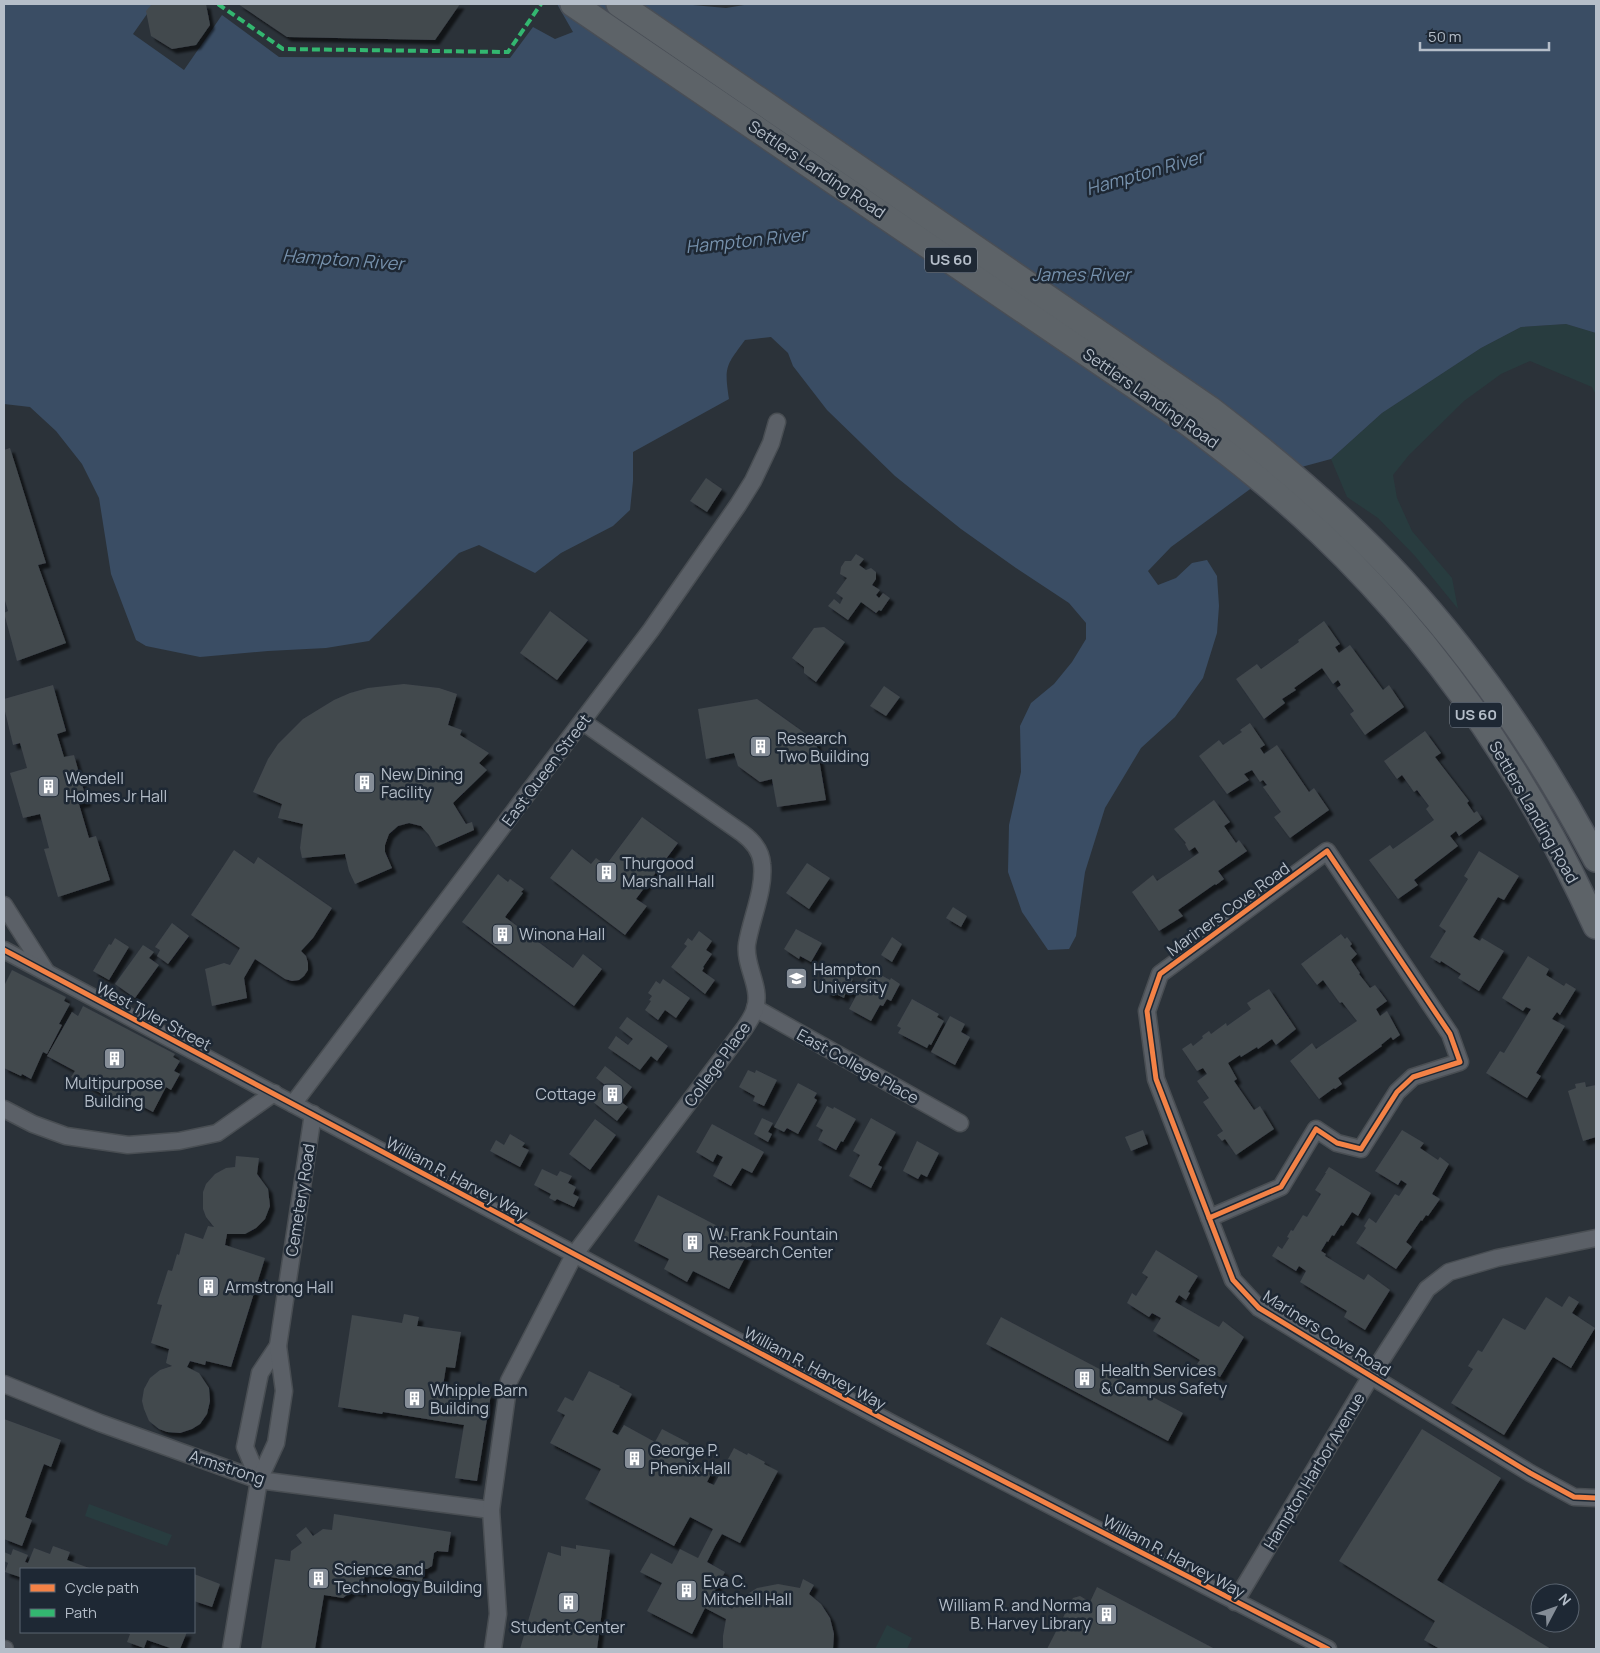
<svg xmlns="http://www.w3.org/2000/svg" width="1600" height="1653" viewBox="0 0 1600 1653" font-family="Manrope,sans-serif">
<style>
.green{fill:#283c3f}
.water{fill:#3a4d64}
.building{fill:#42484e;filter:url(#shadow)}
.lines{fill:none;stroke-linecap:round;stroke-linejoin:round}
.street-casing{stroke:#494e53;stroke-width:19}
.primary-casing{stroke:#494e56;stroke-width:28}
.street{stroke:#5b6067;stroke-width:16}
.primary{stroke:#5d6368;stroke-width:25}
.quiet{stroke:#33b770;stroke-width:4;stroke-dasharray:8 4;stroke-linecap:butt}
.cycleway-casing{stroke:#1e2834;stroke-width:8}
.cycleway{stroke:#f48246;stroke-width:5}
.labels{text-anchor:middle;stroke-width:5;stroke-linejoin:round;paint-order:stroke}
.shield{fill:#1e2834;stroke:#88919c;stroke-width:1}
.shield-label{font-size:15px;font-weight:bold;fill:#b5bec9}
.street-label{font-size:16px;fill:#b5bec9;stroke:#1e2834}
.poi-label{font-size:16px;fill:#b5bec9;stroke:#1e2834;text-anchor:start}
.water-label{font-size:18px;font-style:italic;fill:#7691ac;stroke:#1e2834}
</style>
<defs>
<filter id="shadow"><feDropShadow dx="4.5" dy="4.5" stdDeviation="1" flood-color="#0009"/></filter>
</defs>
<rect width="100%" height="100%" fill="#2b3239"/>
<g class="green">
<path d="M1566,324L1596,333V395L1592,387L1530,361L1501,374L1464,401L1409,455L1393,475L1397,498L1412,531L1452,578L1458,609L1415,556L1378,518L1347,497L1331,459L1382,413L1481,348L1521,327Z"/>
<path d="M89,1504L172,1535L167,1546L85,1516Z"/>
<path d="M887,1625L912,1638L907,1649H875Z"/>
</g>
<path class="water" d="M4,4H154L133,34L184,70L222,15L279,57L510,58L533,27L555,39L573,32L557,4H690L693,5L726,8L750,4H1596V333L1566,324L1521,327L1481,348L1382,413L1331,459L1268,476L1171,547L1148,571L1158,585L1176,578L1192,563L1207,560L1217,576L1219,606L1217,633L1203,678L1175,717L1141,748L1105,808L1085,872L1076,936L1069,949L1048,950L1022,912L1008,872L1009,825L1021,772L1020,726L1031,703L1054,684L1072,662L1086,639V623L1069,603L1016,568L961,529L895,476L827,410L793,366L788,353L771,337L745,340C726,366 724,366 729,399L633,452V481L630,510L613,526L561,553L535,573L479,545L459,553L369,641L326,648L268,651L200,657L146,646L136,640L111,574L99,498L82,464L56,431L30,407L4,404Z"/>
<g class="building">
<path d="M152,4H206L210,25L196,45L172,49L151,36L146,11Z"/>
<path d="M238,4H460L435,40L287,37Z"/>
<path d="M10,448L46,563L38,565L66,643L17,661L4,613L8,611L4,597V450Z"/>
<path d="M706,478L722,489L707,512L690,501Z"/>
<path d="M856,554L864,559L859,565L866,570L871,568L876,572V579L872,585L880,590L876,595L879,598L883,593L890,598L881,611L879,610L876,613L861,602L848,620L828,606L834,599L840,604L843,598L836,593L847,578L840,574L841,567L845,561H851Z"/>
<path d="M550,611L588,640L557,680L520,653Z"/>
<path d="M1324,621L1340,644L1335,647L1339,653L1350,645L1383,690L1389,685L1404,707L1365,735L1350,714L1354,711L1337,688L1341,685L1338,680L1333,684L1322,668L1294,688L1296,690L1282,699L1285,703L1264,719L1236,679L1257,664L1261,669L1299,642L1298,640Z"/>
<path d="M824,627L845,642L816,682L804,673V667L792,658L814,628Z"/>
<path d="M404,684L439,688L457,694L448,725L462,730L460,735L489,753L479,763L487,770L453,803L466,824L472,822L474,830L436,847L429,835L421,826L409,823L398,826L389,834L385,845V852L392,868L355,884L349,871L345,854L302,858L300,848L303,824L278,818L282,804L253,792L268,759L278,744L303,719L334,700L350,693L368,688Z"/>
<path d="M53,685L66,731L57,734L64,757L74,755L87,802L79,804L89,838L96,836L110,880L58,897L44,849L49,848L40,814L23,818L10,773L27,768L20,743L13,745L4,707V699Z"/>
<path d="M884,686L900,697L886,716L870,706Z"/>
<path d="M757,699L816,741L826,800L777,807L772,779L760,782L738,766L734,753L706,759L698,709Z"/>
<path d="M1250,723L1265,745L1260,748L1264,754L1277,745L1309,792L1314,788L1329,810L1290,838L1274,817L1281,812L1263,787L1267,785L1263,780L1260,782L1252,770L1244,774L1249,780L1227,794L1199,756L1219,740L1223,745L1242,732L1240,730Z"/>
<path d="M1425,731L1441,753L1435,757L1469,801L1467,803L1474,813L1477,811L1482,819L1459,836L1456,831L1450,836L1458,846L1414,880L1418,885L1398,899L1369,860L1390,845L1393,849L1434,820L1426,809L1429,806L1417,790L1414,792L1402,775L1397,779L1384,761Z"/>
<path d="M1214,800L1230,822L1224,826L1236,843L1239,840L1247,851L1218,871L1224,879L1216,885L1215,884L1178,910L1183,916L1159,931L1132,892L1153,875L1157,881L1199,853L1195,847L1189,851L1185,844L1186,843L1174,829Z"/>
<path d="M642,817L678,843L636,899L647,906L625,935L550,878L572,849L591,864L596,858L606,865Z"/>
<path d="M234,850L254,864L258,857L332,908L313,938L301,951L306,956L308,963V970L304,976L299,980L292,981L285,979L255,959L244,978L247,998L212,1006L205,969L224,963L230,965L240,948L191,915Z"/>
<path d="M1479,851L1519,876L1504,900L1498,897L1473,937L1480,941L1482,938L1504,951L1479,991L1458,978L1461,974L1441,961L1440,963L1430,957L1446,931L1439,926L1468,879L1464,876Z"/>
<path d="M807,863L830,878L809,909L786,893Z"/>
<path d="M498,874L508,882L510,879L524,889L521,892L523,893L505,917L573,968L583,954L602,969L574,1006L462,922Z"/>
<path d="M953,907L967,916L961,927L946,918Z"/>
<path d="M172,923L189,936L168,964L157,956L160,950L155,947Z"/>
<path d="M796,929L822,943L811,962L800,956L799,959L784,949Z"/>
<path d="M699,931L712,941L706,950L712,954L703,967L704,968L702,971L715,980L705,994L671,967L687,946L684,944L688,938L692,941Z"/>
<path d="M1341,934L1345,939L1347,937L1352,944L1350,946L1357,954L1351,960L1360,973L1359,974L1370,988L1375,985L1387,1001L1376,1009L1380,1016L1387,1011L1400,1035L1393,1040L1391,1037L1381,1045L1382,1046L1338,1078L1342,1084L1335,1089L1334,1088L1319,1099L1290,1061L1312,1043L1316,1049L1357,1021L1342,1002L1340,1003L1339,1002L1323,980L1317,985L1301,964Z"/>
<path d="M892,937L902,944L892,962L881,955Z"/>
<path d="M115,938L129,947L109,980L93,971L109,944L111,945Z"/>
<path d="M143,945L154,952L149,958L159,965L135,998L115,984Z"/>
<path d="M1528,956L1549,969L1546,975L1564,986L1566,983L1576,989L1560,1015L1557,1012L1552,1019L1565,1026L1536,1073L1541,1076L1527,1098L1486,1073L1500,1051L1504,1053L1531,1009L1526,1007L1523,1011L1502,998Z"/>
<path d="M828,966L853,979L849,987L853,989L850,994L846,992L844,998L836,994L834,996L825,992L827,989L819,985Z"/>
<path d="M12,970L66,997L64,1001L70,1004L59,1024L62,1025L47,1054L43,1052L31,1079L22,1074L21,1076L4,1068V986Z"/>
<path d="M868,974L876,978L877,976L879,977L881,975L890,980L891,978L900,984L891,1001L887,999L883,1006L880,1005L871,1021L849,1009Z"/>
<path d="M663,979L690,998L676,1018L665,1010L658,1020L645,1010L651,1001L649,1000L652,996L648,993L656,981L660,984Z"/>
<path d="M1269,989L1296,1029L1276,1045L1272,1039L1258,1049L1257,1047L1241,1057L1240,1055L1228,1063L1237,1079L1234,1081L1254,1110L1260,1106L1274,1129L1236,1155L1225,1139L1222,1141L1217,1135L1223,1131L1203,1102L1209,1098L1197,1081L1207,1074L1203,1068L1197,1071L1182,1049L1191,1043L1193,1046L1203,1038L1202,1036L1209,1031L1211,1034L1226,1023L1227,1026L1251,1009L1247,1003Z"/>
<path d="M912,999L939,1014L937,1017L944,1021L931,1045L929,1044L927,1048L898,1033L901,1028L897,1026Z"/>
<path d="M83,1006L175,1054L173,1057L180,1061L174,1071L180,1074L171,1090L166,1087L153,1112L128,1099L124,1106L71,1077L75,1071L47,1056L72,1012L78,1016Z"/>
<path d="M950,1016L965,1024L961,1032L970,1037L955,1065L931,1052Z"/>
<path d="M627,1017L668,1046L657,1061L651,1056L640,1070L608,1048L616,1036L628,1045L633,1039L619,1028Z"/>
<path d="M605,1066L632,1087L621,1102L628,1107L617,1121L592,1101L605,1085L596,1078Z"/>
<path d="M748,1070L755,1073L756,1070L777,1080L764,1106L753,1101L755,1096L739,1087Z"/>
<path d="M1585,1082L1586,1087L1596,1085V1137L1583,1141L1568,1091L1576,1088L1575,1084Z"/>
<path d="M798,1083L817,1093L814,1098L817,1100L798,1134L787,1128L784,1132L774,1127Z"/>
<path d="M827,1106L833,1109L834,1107L856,1119L843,1142L841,1141L836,1150L818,1140L823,1130L816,1126Z"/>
<path d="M762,1118L773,1123L768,1132L772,1134L768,1142L754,1134Z"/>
<path d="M871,1118L896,1132L878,1165L882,1167L871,1188L849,1176L860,1155L853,1151Z"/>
<path d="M595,1119L616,1135L590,1170L569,1154Z"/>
<path d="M712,1124L764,1152L752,1173L742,1168L731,1186L713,1176L723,1157L717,1154L713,1162L696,1152Z"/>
<path d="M1143,1130L1148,1144L1131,1151L1125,1137Z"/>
<path d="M1402,1130L1424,1143L1420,1148L1438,1160L1440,1157L1449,1164L1432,1194L1440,1199L1428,1216L1426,1215L1422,1221L1421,1220L1406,1242L1412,1247L1396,1269L1356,1243L1366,1228L1364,1226L1369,1218L1376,1223L1395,1194L1399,1196L1407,1184L1401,1180L1398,1185L1375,1171Z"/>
<path d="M510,1134L525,1143L522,1147L529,1150L520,1167L490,1151L496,1140L504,1145Z"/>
<path d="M917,1141L939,1153L927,1177L921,1174L918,1179L903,1171Z"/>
<path d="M236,1156L259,1158L257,1174L268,1189L270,1206L265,1219L256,1228L245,1234H227L225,1245L265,1258L231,1367L206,1361L205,1365L190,1361L187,1367L199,1373L209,1388L210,1401L207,1414L200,1424L192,1429L180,1433L167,1432L159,1429L149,1421L144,1409L142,1401L144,1389L150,1378L160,1370L172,1366L166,1363L169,1349L151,1343L162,1305L157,1304L168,1270L172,1271L177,1254L179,1255L185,1233L203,1239L208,1226L214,1227L206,1217L203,1209V1192L206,1184L215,1174L226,1168L235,1167Z"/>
<path d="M1329,1167L1371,1193L1358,1216L1352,1212L1343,1226L1341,1225L1334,1236L1332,1235L1328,1242L1327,1241L1321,1251L1326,1254L1325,1256L1364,1280L1368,1274L1390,1290L1365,1330L1344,1317L1347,1311L1300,1282L1306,1271L1299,1266L1296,1271L1272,1256L1278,1246L1282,1249L1289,1238L1287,1237L1291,1230L1293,1231L1303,1215L1307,1217L1321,1194L1315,1190L1326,1173H1325Z"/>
<path d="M542,1169L557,1176L560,1171L572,1176L568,1183L576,1187L573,1194L579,1197L574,1207L557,1199L555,1201L549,1198L551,1194L534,1185Z"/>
<path d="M658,1195L752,1244L729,1289L693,1271L687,1282L664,1269L669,1259L634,1241Z"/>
<path d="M1156,1250L1198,1276L1188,1292L1190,1293L1186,1300L1179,1295L1175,1302L1219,1327L1223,1321L1244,1337L1220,1377L1197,1364L1200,1360L1153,1331L1161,1318L1152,1313L1149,1317L1127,1303L1132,1293L1136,1296L1148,1277L1142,1273Z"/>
<path d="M1569,1296L1579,1302L1572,1313L1595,1328L1571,1368L1553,1357L1504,1435L1451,1403L1473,1369L1468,1366L1478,1350L1482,1352L1503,1318L1525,1330L1546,1297L1562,1307Z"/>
<path d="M404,1314L419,1317L417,1326L461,1332L455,1368L446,1367L443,1386L491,1394L477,1481L455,1478L464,1425L383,1412L382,1414L338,1407L352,1315L402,1323Z"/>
<path d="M1001,1317L1183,1413L1168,1441L986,1344Z"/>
<path d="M589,1371L620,1386L619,1387L632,1394L612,1432L618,1435L624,1425L655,1442L662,1429L689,1443L683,1457L712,1472L707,1482L714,1485L734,1448L747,1455L748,1453L765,1462L764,1464L778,1471L740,1543L722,1534L715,1546L707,1562L725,1572L711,1598L732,1609L743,1597L757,1588L778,1584L800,1588L803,1579L814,1585L809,1594L821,1604L830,1618L834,1634L833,1649H723V1636L726,1619L705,1608L692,1634L647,1611L662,1583L640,1572L651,1553L672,1564L680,1549L698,1558L713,1529L690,1517L674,1546L585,1499L601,1469L550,1443L565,1415L557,1411L565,1397L573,1401Z"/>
<path d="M4,1419L61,1440L51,1467L44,1464L25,1517L32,1520L22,1546L4,1539Z"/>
<path d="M1422,1429L1501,1478L1437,1580L1551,1649H1440L1424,1640L1435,1621L1339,1561Z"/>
<path d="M334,1514L451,1532L448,1552L437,1551L434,1553L432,1566L427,1569H424L422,1582L365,1573L362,1593L352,1591L343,1598L324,1595L315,1649H261L275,1559L290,1561L291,1551L302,1543L296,1535L306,1527L313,1536L323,1529L332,1530Z"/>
<path d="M576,1545L610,1550L597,1649H520L548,1552L561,1556V1546L576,1549Z"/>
<path d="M53,1546L70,1552L67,1560L92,1569H21L20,1577L5,1572L8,1563L4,1561V1552L11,1555L13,1549L28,1555L25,1562L28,1563L34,1548L50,1554Z"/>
<path d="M194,1574L220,1584L212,1607L194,1601Z"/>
<path d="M1097,1587L1215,1649H1047L1073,1598L1080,1596L1090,1602Z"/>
<path d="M125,1632H187L180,1649H173L147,1640L144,1648L127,1642L130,1634Z"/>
</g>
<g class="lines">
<defs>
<g id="street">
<path d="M4,905L47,973"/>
<path d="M4,950L893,1424L1328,1649"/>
<path d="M755,1008L960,1123"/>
<path d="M293,1104L651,630L738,505L753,481L771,443L777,422"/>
<path d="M4,1109L33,1124L66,1136L128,1145L179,1141L217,1133L274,1093"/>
<path d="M1209,1218L1281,1187L1316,1129L1337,1143L1361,1149L1397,1092L1413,1077L1460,1062L1450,1034L1327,851L1160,974L1147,1011L1156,1079L1233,1280L1259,1308L1530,1473L1574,1497L1596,1498"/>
<path d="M4,1384L100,1423L259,1480L491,1510"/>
<path d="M259,1480L245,1447L260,1373L278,1346"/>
<path d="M1235,1602L1371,1376L1427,1289L1449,1272L1497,1258L1596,1238"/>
<path d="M4,1649H5"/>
<path d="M231,1649L259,1480L276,1443L284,1391L278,1346L313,1114"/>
<path d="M493,1649L498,1614L491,1510L509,1381L574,1255L744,1029C748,1023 753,1016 755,1009C762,987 744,966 747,944C751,919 765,889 762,864C761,850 753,841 742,833L583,722"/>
</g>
<g id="primary">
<path d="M573,4L1173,412C1224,449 1274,488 1320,532C1437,643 1529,779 1596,926"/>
<path d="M619,4L1210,409C1278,461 1344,517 1402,580C1479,664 1543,759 1596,859"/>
</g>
</defs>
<use href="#street" class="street-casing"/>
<use href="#primary" class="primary-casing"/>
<use href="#street" class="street"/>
<use href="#primary" class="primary"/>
<path class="quiet" d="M218,4L283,49L508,52L541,4"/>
<defs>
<g id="cycleway">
<path d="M4,950L893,1424L1328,1649"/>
<path d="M1209,1218L1281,1187L1316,1129L1337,1143L1361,1149L1397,1092L1413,1077L1460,1062L1450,1034L1327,851L1160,974L1147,1011L1156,1079L1233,1280L1259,1308L1530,1473L1574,1497L1596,1498"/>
</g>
</defs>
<use href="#cycleway" class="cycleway-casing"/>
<use href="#cycleway" class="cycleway"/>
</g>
<defs>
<symbol id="building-square" viewBox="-11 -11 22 22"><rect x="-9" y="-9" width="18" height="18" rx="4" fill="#858d97" stroke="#1e2834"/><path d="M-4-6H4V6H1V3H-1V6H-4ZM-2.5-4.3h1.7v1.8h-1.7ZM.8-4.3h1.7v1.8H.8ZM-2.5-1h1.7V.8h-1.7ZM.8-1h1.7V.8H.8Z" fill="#fff"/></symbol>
<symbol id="university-square" viewBox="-11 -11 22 22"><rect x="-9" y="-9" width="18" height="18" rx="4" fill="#858d97" stroke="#1e2834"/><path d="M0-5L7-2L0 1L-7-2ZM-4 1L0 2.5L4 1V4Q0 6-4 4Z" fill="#fff"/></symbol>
</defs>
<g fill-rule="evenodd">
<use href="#building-square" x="748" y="734" width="25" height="25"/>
<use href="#building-square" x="352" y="770" width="25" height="25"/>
<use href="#building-square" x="36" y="774" width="25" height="25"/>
<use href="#building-square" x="594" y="860" width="25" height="25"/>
<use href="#building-square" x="490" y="922" width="25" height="25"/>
<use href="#university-square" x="784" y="966" width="25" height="25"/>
<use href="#building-square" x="102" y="1046" width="25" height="25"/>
<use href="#building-square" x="600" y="1082" width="25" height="25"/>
<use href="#building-square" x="680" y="1230" width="25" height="25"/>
<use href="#building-square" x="196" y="1274" width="25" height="25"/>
<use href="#building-square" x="1072" y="1366" width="25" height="25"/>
<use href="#building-square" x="402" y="1386" width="25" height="25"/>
<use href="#building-square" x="622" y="1446" width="25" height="25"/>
<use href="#building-square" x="306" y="1566" width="25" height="25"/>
<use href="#building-square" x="674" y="1578" width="25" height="25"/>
<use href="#building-square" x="556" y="1590" width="25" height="25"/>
<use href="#building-square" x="1094" y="1602" width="25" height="25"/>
</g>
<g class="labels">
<g class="shield">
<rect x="925" y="247.5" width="52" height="25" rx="4"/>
<rect x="1450" y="702.5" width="52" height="25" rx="4"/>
</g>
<g class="shield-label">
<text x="951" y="265">US 60</text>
<text x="1476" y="720">US 60</text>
</g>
<g class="street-label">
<text transform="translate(817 169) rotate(34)" y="6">Settlers Landing Road</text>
<text transform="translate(1151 398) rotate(35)" y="6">Settlers Landing Road</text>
<text transform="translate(546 770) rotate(-53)" y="6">East Queen Street</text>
<text transform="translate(1534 812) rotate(60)" y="6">Settlers Landing Road</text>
<text transform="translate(1228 909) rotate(-36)" y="6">Mariners Cove Road</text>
<text transform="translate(154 1016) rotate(28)" y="6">West Tyler Street</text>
<text transform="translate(717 1064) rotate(-54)" y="6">College Place</text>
<text transform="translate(858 1066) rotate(29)" y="6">East College Place</text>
<text transform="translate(457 1178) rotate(28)" y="6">William R. Harvey Way</text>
<text transform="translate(300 1200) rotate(-81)" y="6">Cemetery Road</text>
<text transform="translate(1327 1333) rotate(32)" y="6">Mariners Cove Road</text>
<text transform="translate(815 1368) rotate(28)" y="6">William R. Harvey Way</text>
<text transform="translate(227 1467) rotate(18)" y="6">Armstrong</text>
<text transform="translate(1314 1471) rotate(-59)" y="6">Hampton Harbor Avenue</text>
<text transform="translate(1174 1556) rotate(28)" y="6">William R. Harvey Way</text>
</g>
<g class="poi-label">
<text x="777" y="744">Research<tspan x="777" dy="18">Two Building</tspan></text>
<text x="381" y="780">New Dining<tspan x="381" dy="18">Facility</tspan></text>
<text x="65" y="784">Wendell<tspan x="65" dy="18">Holmes Jr Hall</tspan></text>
<text x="622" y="869">Thurgood<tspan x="622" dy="18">Marshall Hall</tspan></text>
<text x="519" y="940">Winona Hall</text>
<text x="813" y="975">Hampton<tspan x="813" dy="18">University</tspan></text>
<text x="114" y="1089" text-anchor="middle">Multipurpose<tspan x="114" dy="18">Building</tspan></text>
<text x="596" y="1100" text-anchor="end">Cottage</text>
<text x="709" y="1240">W. Frank Fountain<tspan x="709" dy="18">Research Center</tspan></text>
<text x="225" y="1293">Armstrong Hall</text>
<text x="1101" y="1376">Health Services<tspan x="1101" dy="18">&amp; Campus Safety</tspan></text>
<text x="430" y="1396">Whipple Barn<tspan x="430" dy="18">Building</tspan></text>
<text x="650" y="1456">George P.<tspan x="650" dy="18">Phenix Hall</tspan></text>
<text x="334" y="1575">Science and<tspan x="334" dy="18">Technology Building</tspan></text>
<text x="703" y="1587">Eva C.<tspan x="703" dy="18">Mitchell Hall</tspan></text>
<text x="1091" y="1611" text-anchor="end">William R. and Norma<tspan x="1091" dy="18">B. Harvey Library</tspan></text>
<text x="568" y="1633" text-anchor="middle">Student Center</text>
</g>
<g class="water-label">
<text transform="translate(1145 173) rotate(-16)" y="6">Hampton River</text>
<text transform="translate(746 241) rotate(-6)" y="6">Hampton River</text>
<text transform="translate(343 260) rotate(4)" y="6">Hampton River</text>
<text x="1081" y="281">James River</text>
</g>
</g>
<rect width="1600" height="1653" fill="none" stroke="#b5bec9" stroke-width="10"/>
<rect x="20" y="1568" width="175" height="65" fill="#1e2834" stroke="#5a6470"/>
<rect x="30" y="1584" width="25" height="8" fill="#f48246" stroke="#5a6470"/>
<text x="65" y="1593" font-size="15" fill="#b5bec9">Cycle path</text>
<rect x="30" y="1609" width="25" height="8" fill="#33b770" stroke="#5a6470"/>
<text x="65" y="1618" font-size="15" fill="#b5bec9">Path</text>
<g transform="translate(1555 1608) rotate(49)"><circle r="24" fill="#1e2834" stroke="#5a6470"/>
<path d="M0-4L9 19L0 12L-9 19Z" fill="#858d97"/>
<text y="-8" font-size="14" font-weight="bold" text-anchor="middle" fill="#b5bec9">N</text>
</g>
<path d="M1420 42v8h129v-8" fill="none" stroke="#b5bec9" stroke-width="2.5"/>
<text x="1428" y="42" font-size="15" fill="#b5bec9" stroke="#1e2834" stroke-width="4" paint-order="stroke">50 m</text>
</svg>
